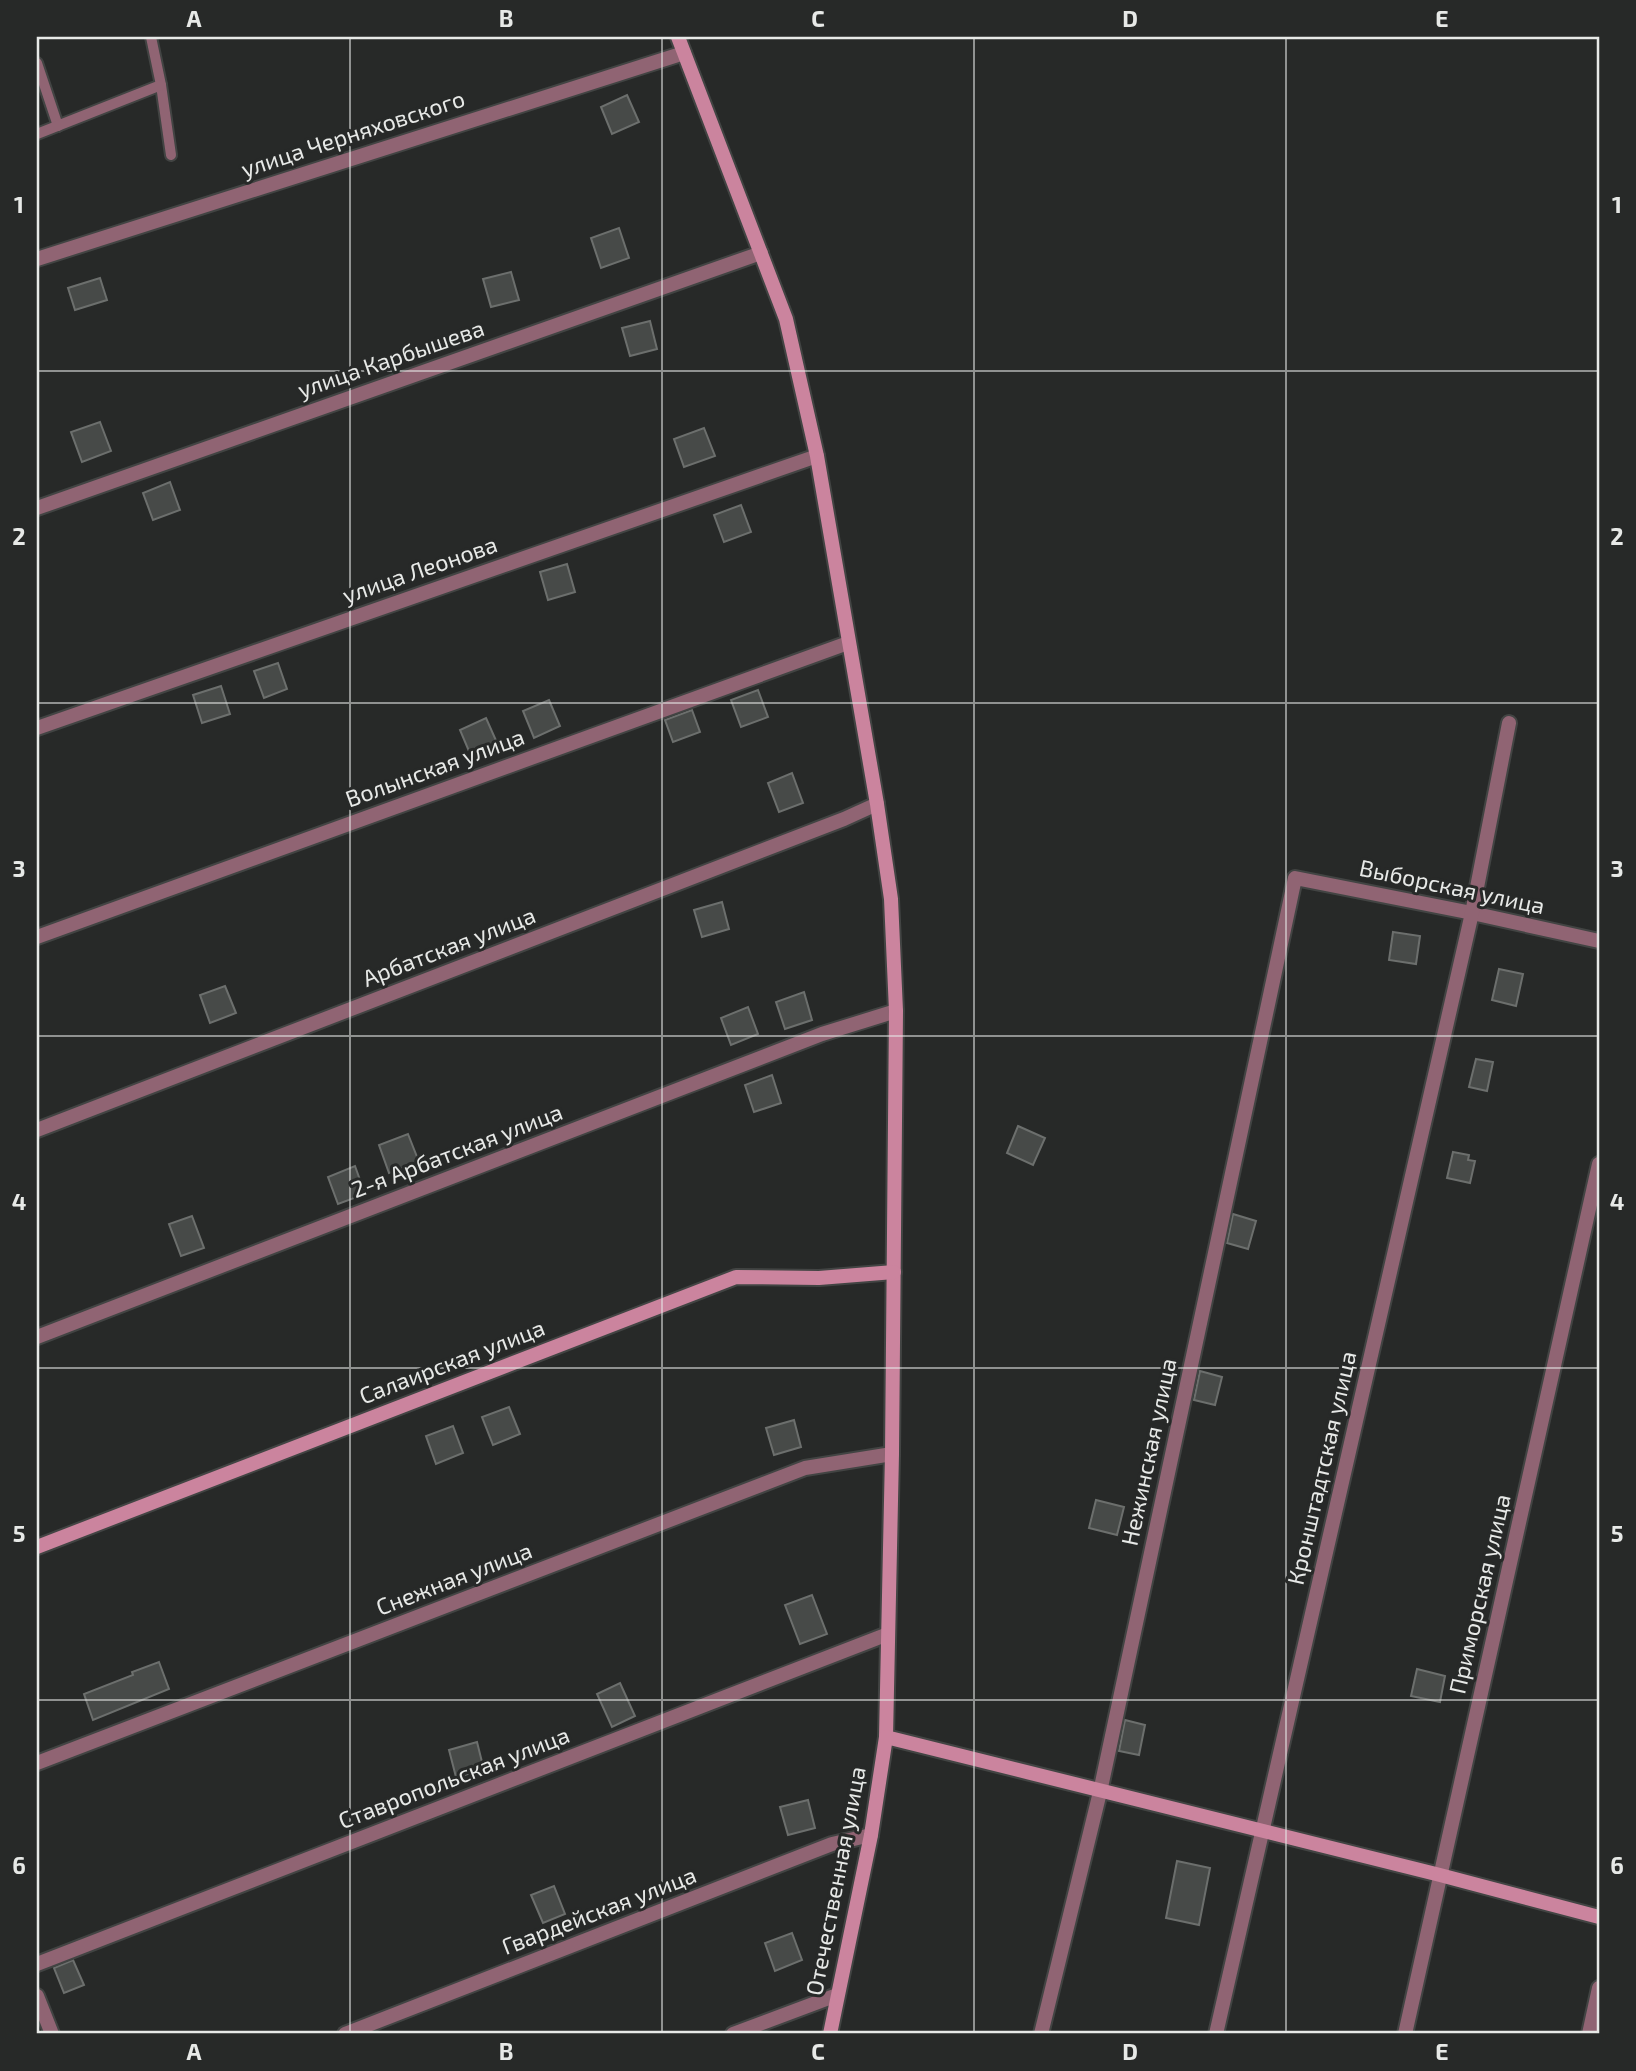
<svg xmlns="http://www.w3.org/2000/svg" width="1636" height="2071" viewBox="0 0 1636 2071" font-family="'Exo 2',sans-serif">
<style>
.building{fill:#474a48;stroke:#6c6f6d;stroke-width:2}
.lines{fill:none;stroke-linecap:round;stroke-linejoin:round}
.lane-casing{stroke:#424443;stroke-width:14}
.street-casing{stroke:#424443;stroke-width:18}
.secondary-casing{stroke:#424443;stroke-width:18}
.lane{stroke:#906473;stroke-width:10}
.street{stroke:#906473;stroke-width:14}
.secondary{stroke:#cb849e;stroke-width:14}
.grid{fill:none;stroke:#e7e9e7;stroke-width:2;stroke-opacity:0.55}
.labels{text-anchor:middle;stroke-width:6;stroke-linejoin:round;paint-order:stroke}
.street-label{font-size:23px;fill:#e7e9e7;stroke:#272928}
.neatline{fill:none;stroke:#e7e9e7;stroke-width:2.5}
.grid-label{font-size:23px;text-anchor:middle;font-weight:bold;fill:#e7e9e7}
</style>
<rect width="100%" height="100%" fill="#272928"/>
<g class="building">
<path d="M627,95L639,122L612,134L601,107Z"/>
<path d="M619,228L629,258L601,268L591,238Z"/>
<path d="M511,272L519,300L491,307L483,279Z"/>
<path d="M100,278L107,300L75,310L68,288Z"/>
<path d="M650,321L657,349L630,356L622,328Z"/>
<path d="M100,422L111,451L82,462L71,432Z"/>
<path d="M704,428L715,456L684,467L674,439Z"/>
<path d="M170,482L180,510L153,520L143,493Z"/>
<path d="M741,505L751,532L724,542L714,515Z"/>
<path d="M567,564L575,592L548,600L540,572Z"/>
<path d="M278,663L287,689L264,698L254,671Z"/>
<path d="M221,686L230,714L202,723L193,695Z"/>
<path d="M758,690L768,717L741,727L731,700Z"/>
<path d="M549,700L560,726L534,738L523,711Z"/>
<path d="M692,710L700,732L673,742L665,720Z"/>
<path d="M486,718L498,745L471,756L460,730Z"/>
<path d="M792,773L803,803L779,812L768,783Z"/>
<path d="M722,902L729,929L702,937L694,910Z"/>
<path d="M1393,932L1420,936L1416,964L1389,960Z"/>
<path d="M1499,969L1523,974L1516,1006L1492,1000Z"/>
<path d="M225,986L236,1013L210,1023L200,995Z"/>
<path d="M804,992L812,1020L785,1029L776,1002Z"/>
<path d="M748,1007L758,1034L731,1045L721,1018Z"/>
<path d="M1476,1059L1493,1062L1487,1091L1469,1087Z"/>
<path d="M772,1075L781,1103L754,1112L745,1085Z"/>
<path d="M1018,1126L1045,1138L1033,1165L1007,1153Z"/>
<path d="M408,1134L419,1162L389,1173L379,1145Z"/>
<path d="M1453,1152L1469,1155L1468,1160L1475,1161L1470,1183L1447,1178Z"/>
<path d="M355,1166L365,1194L338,1204L328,1177Z"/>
<path d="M1233,1214L1256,1221L1248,1249L1227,1243Z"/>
<path d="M192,1216L204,1248L181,1256L169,1224Z"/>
<path d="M1200,1371L1222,1377L1215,1405L1194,1400Z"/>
<path d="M509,1407L520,1434L493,1445L482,1417Z"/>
<path d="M794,1420L801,1447L774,1455L766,1428Z"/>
<path d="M453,1426L463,1453L436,1464L426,1436Z"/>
<path d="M1096,1500L1124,1507L1117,1535L1089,1528Z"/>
<path d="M812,1595L827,1634L800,1644L785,1605Z"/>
<path d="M159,1662L169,1689L93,1720L84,1694L133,1675L132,1672Z"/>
<path d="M1417,1669L1445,1676L1440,1702L1411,1696Z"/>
<path d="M620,1683L635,1716L612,1727L597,1694Z"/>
<path d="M1125,1720L1145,1725L1139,1755L1119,1751Z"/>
<path d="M477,1742L484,1770L456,1777L449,1750Z"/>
<path d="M808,1800L815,1828L788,1835L780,1807Z"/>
<path d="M1177,1861L1210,1868L1199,1925L1166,1918Z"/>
<path d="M554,1886L565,1914L543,1923L531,1895Z"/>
<path d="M792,1933L802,1960L775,1971L765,1943Z"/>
<path d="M73,1960L84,1985L64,1993L54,1968Z"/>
</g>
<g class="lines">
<defs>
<g id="lane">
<path d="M151,37L161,85L171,155"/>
<path d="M37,63L58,126"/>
<path d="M37,134L161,85"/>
</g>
<g id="street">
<path d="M37,259L684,53"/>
<path d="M37,508L761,253"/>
<path d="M37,728L817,456"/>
<path d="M37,937L848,643"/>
<path d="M37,1130L844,819L877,804"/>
<path d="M37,1337L822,1034L896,1011"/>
<path d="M37,1763L805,1468L892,1454"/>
<path d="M37,1964L888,1634"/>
<path d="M37,1996L52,2034"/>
<path d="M345,2034L832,1844L871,1835"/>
<path d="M733,2034L837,1995"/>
<path d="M1041,2034L1100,1792L1295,878L1472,913L1599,941"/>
<path d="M1216,2034L1472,913L1509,723"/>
<path d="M1405,2034L1599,1164"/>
<path d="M1589,2034L1599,1988"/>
</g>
<g id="secondary">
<path d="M678,37L786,319L817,456L877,804L891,899L896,1011L892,1454L886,1737L1440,1875L1599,1917"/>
<path d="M37,1547L736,1277L819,1278L894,1272"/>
<path d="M830,2034L871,1835L886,1737"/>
</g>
</defs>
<use href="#lane" class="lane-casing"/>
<use href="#street" class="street-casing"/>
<use href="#secondary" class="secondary-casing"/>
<use href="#lane" class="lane"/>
<use href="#street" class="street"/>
<use href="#secondary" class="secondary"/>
</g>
<path class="grid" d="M350,37V2034M662,37V2034M974,37V2034M1286,37V2034M37,371H1599M37,703H1599M37,1036H1599M37,1368H1599M37,1700H1599"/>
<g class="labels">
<g class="street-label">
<text transform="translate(353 134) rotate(-18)" y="8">улица Черняховского</text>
<text transform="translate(391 359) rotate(-19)" y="8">улица Карбышева</text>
<text transform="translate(420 570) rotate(-19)" y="8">улица Леонова</text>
<text transform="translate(435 768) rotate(-20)" y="8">Волынская улица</text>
<text transform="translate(1452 887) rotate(12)" y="8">Выборская улица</text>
<text transform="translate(449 947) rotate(-21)" y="8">Арбатская улица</text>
<text transform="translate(457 1151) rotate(-21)" y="8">2-я Арбатская улица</text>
<text transform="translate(452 1362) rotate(-21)" y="8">Салаирская улица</text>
<text transform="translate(1149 1452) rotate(-78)" y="8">Нежинская улица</text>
<text transform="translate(1322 1468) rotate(-77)" y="8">Кронштадтская улица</text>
<text transform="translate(454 1579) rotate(-21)" y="8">Снежная улица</text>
<text transform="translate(1480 1594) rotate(-77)" y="8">Приморская улица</text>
<text transform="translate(454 1778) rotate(-21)" y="8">Ставропольская улица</text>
<text transform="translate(836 1881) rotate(-79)" y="8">Отечественная улица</text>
<text transform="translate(599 1911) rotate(-21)" y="8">Гвардейская улица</text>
</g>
</g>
<rect width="1636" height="2071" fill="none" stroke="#272928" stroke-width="77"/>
<rect x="38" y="38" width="1560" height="1994" class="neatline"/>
<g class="grid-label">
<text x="194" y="27">A</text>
<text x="506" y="27">B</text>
<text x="818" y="27">C</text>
<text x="1130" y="27">D</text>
<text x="1442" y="27">E</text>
<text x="19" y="213">1</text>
<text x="1617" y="213">1</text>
<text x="19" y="545">2</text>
<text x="1617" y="545">2</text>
<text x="19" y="877">3</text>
<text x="1617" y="877">3</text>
<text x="19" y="1210">4</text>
<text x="1617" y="1210">4</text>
<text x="19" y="1542">5</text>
<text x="1617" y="1542">5</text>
<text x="19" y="1874">6</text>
<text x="1617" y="1874">6</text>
<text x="194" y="2060">A</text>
<text x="506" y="2060">B</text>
<text x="818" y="2060">C</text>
<text x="1130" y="2060">D</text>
<text x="1442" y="2060">E</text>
</g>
</svg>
